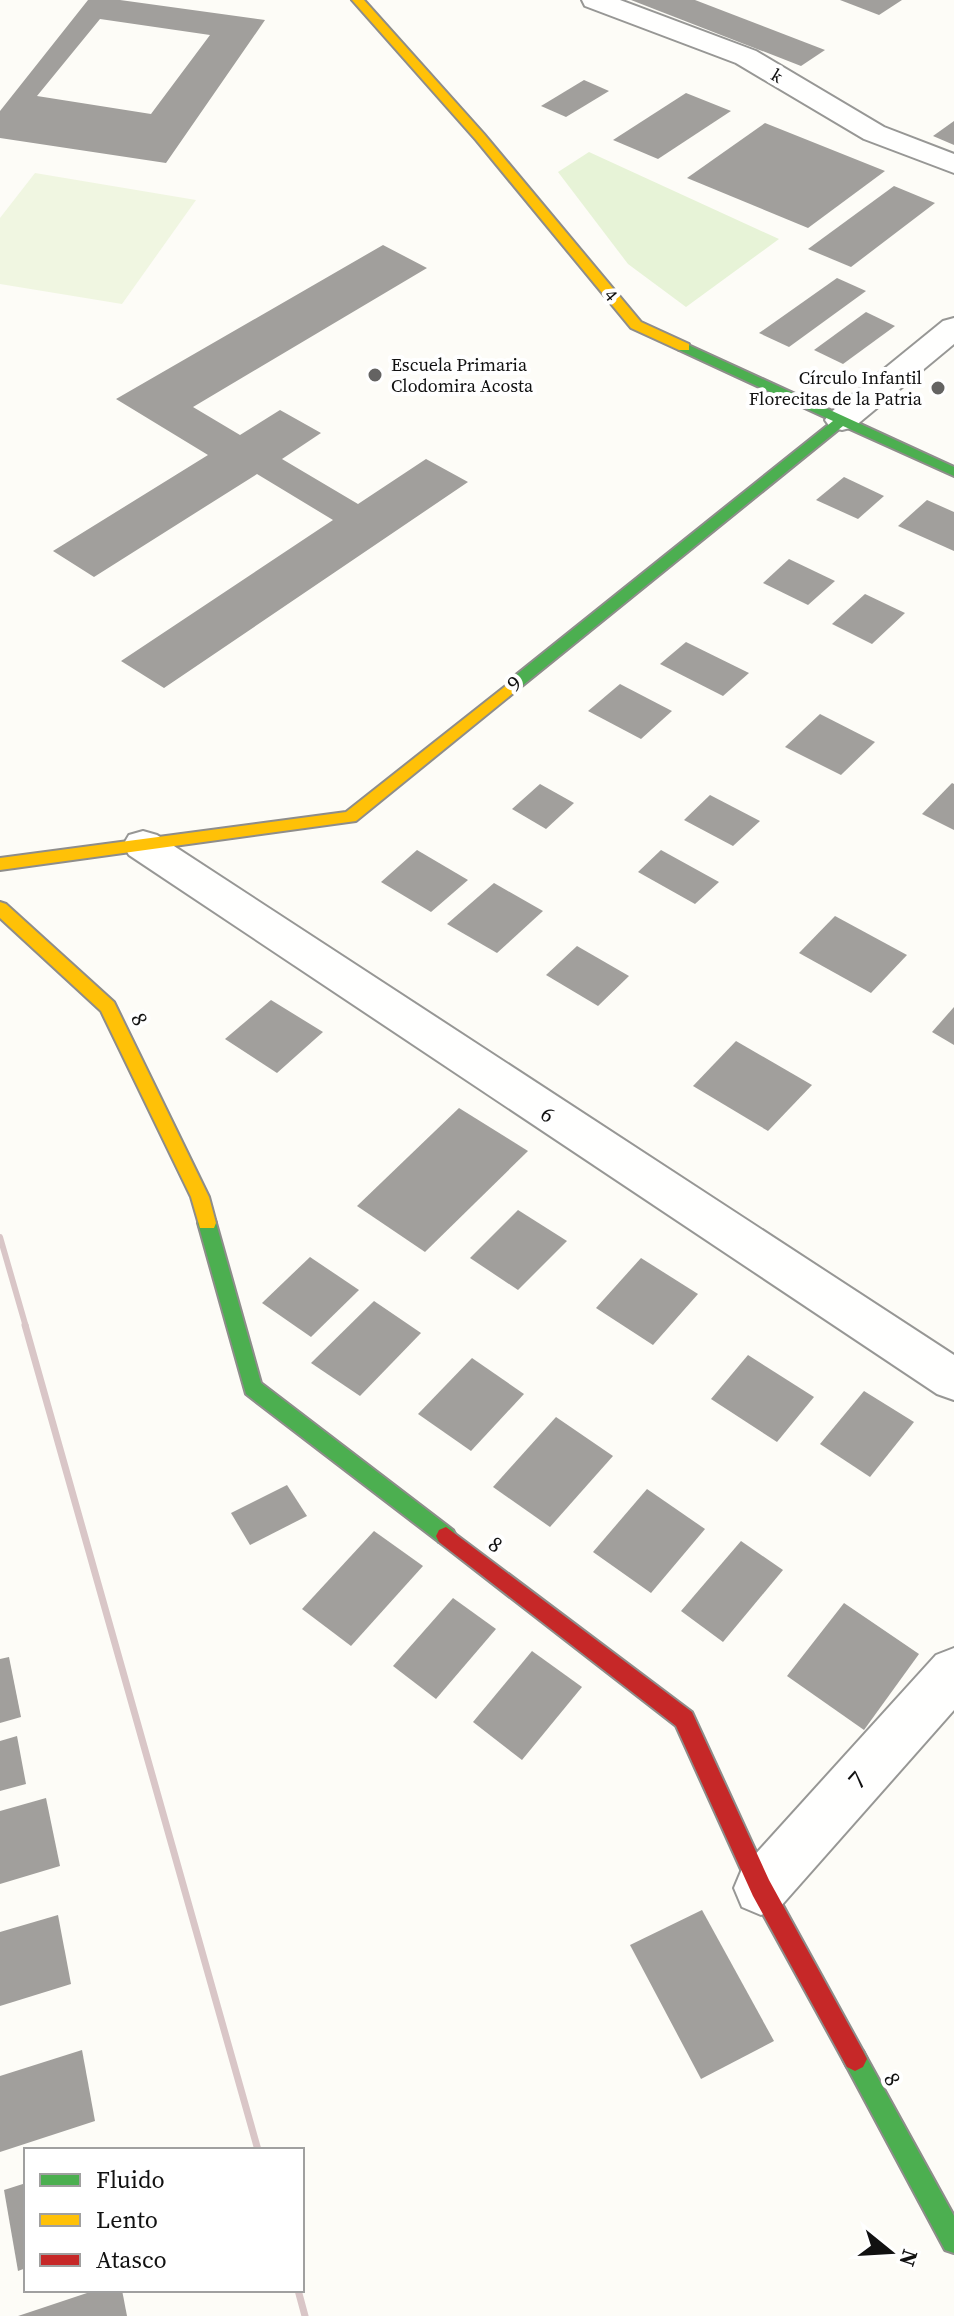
<svg xmlns="http://www.w3.org/2000/svg" width="954" height="2316" viewBox="0 0 954 2316" font-family="'Source Serif 4',serif">
<style>
.green{fill:#e7f3d7}
.pitch{fill:#f0f6e1}
.building{fill:#a19f9c;fill-rule:evenodd}
.lines{fill:none;stroke-linecap:round;stroke-linejoin:round}
.street-casing{stroke:#979795;stroke-width:4}
.fast-casing{stroke:#8e8d8b;stroke-width:4}
.slow-casing{stroke:#8e8d8b;stroke-width:4}
.jam-casing{stroke:#8e8d8b;stroke-width:4}
.street{fill:#fffffe;fill-rule:evenodd}
.fast{fill:#4caf50;fill-rule:evenodd}
.slow{fill:#ffc107;fill-rule:evenodd}
.jam{fill:#c62828;fill-rule:evenodd}
.rail-far1{stroke:#d9c6c7;stroke-width:6}
.rail{stroke:#d9c6c7;stroke-width:7}
.poi-dot{fill:#646362;stroke:#fff;stroke-width:3}
.labels{text-anchor:middle;stroke-width:8;stroke-linejoin:round;paint-order:stroke}
.far-street-label{font-size:18px;fill:#111;stroke:#fff}
.far-poi-label{font-size:18px;fill:#111;stroke:#fff;text-anchor:start}
.street-label{font-size:22px;fill:#111;stroke:#fff}
.near-street-label{font-size:26px;fill:#111;stroke:#fff}
</style>
<rect width="100%" height="100%" fill="#fdfcf7"/>
<path class="green" d="M589,152L779,239L686,307L628,264L558,172Z"/>
<path class="pitch" d="M35,173L196,200L122,304L0,284V218Z"/>
<g class="building">
<path d="M88,0H120L265,20L166,163L0,138V111ZM100,19L210,35L151,114L37,96Z"/>
<path d="M631,0H695L825,50L801,66Z"/>
<path d="M840,0H902L879,15Z"/>
<path d="M584,80L609,91L566,117L541,106Z"/>
<path d="M686,93L731,111L658,159L613,140Z"/>
<path d="M954,121V145L933,136Z"/>
<path d="M765,123L885,171L808,228L687,178Z"/>
<path d="M894,186L935,203L851,267L808,249Z"/>
<path d="M383,245L427,268L193,407L240,435L280,410L321,433L282,459L358,504L426,459L468,482L164,688L121,661L333,520L257,474L94,577L53,551L208,455L116,399Z"/>
<path d="M837,278L866,291L789,347L759,333Z"/>
<path d="M866,312L895,326L843,364L814,350Z"/>
<path d="M844,477L884,496L858,519L816,500Z"/>
<path d="M927,500L954,512V551L898,526Z"/>
<path d="M789,559L835,581L808,605L763,583Z"/>
<path d="M865,594L905,613L872,644L832,624Z"/>
<path d="M686,642L749,673L723,696L660,664Z"/>
<path d="M620,684L672,711L641,739L588,711Z"/>
<path d="M820,714L875,742L841,775L785,747Z"/>
<path d="M952,783L954,784V830L922,814Z"/>
<path d="M540,784L574,803L546,829L512,809Z"/>
<path d="M710,795L760,821L733,846L684,820Z"/>
<path d="M417,850L468,880L431,912L381,882Z"/>
<path d="M661,850L719,882L695,904L638,872Z"/>
<path d="M494,883L543,911L497,953L447,924Z"/>
<path d="M835,916L907,955L871,993L799,953Z"/>
<path d="M577,946L629,976L598,1006L546,975Z"/>
<path d="M271,1000L323,1032L277,1073L225,1039Z"/>
<path d="M954,1007V1045L932,1032Z"/>
<path d="M736,1041L812,1085L768,1131L693,1086Z"/>
<path d="M459,1108L528,1151L425,1252L357,1206Z"/>
<path d="M518,1210L567,1241L518,1290L470,1258Z"/>
<path d="M310,1257L359,1290L311,1337L262,1303Z"/>
<path d="M641,1258L698,1294L653,1345L596,1308Z"/>
<path d="M374,1301L421,1333L360,1396L311,1363Z"/>
<path d="M748,1355L814,1397L777,1442L711,1399Z"/>
<path d="M472,1358L524,1394L471,1451L418,1414Z"/>
<path d="M864,1391L914,1422L870,1477L820,1444Z"/>
<path d="M556,1417L613,1456L550,1527L493,1487Z"/>
<path d="M287,1485L307,1516L250,1545L231,1513Z"/>
<path d="M647,1489L705,1529L651,1593L593,1552Z"/>
<path d="M374,1531L423,1566L351,1646L302,1609Z"/>
<path d="M741,1541L783,1570L723,1642L681,1611Z"/>
<path d="M453,1598L496,1629L436,1699L393,1666Z"/>
<path d="M844,1603L919,1654L864,1730L787,1676Z"/>
<path d="M532,1651L582,1687L522,1760L473,1722Z"/>
<path d="M9,1657L21,1717L0,1723V1659Z"/>
<path d="M17,1736L26,1784L0,1791V1741Z"/>
<path d="M46,1798L60,1866L0,1884V1811Z"/>
<path d="M702,1910L774,2041L701,2079L630,1945Z"/>
<path d="M58,1915L71,1984L0,2006V1932Z"/>
<path d="M82,2050L95,2121L0,2152V2076Z"/>
<path d="M26,2183V2268L18,2271L4,2190Z"/>
<path d="M96,2290H122L127,2316H18Z"/>
</g>
<g class="lines">
<defs>
<g id="street">
<path d="M582,0H620L756,51L884,127L954,154V173L864,139L736,63L585,6Z"/>
<path d="M954,318V344L854,427L842,430L830,427L825,420L830,413L943,321Z"/>
<path d="M143,831L157,835L954,1355V1400L937,1394L129,855L123,845L129,835Z"/>
<path d="M954,1648V1710L780,1907L761,1915L742,1907L734,1888L742,1869L936,1655Z"/>
</g>
<g id="fast">
<path d="M684,343L954,467V476L843,426L517,690H507V682L833,421L679,350V344Z"/>
<path d="M207,1216L214,1218L216,1223L261,1383L453,1530L456,1536L453,1542L446,1545L439,1542L246,1394L198,1223L200,1218Z"/>
<path d="M855,2047L863,2051L954,2216V2253L945,2250L847,2067L843,2059L847,2051Z"/>
</g>
<g id="slow">
<path d="M352,0H364L484,134L641,322L689,344V350H679L631,328L476,140Z"/>
<path d="M512,681L520,686L517,690L356,821L0,870V858L346,812Z"/>
<path d="M0,902L6,904L114,1002L209,1197L216,1223L214,1228H200L191,1197L101,1011L0,918Z"/>
</g>
<path id="jam" d="M446,1527L692,1712L769,1880L863,2051L867,2059L863,2067L855,2071L847,2067L753,1896L676,1726L439,1542L436,1536L439,1530Z"/>
</defs>
<use href="#street" class="street-casing"/>
<use href="#fast" class="fast-casing"/>
<use href="#slow" class="slow-casing"/>
<use href="#jam" class="jam-casing"/>
<use href="#street" class="street"/>
<use href="#fast" class="fast"/>
<use href="#slow" class="slow"/>
<use href="#jam" class="jam"/>
<path class="rail-far1" d="M0,1237L26,1327"/>
<g class="rail">
<path d="M25,1325L258,2150"/>
<path d="M298,2290L305,2316"/>
</g>
</g>
<g class="poi-dot">
<circle cx="375" cy="375" r="8"/>
<circle cx="938" cy="388" r="8"/>
</g>
<g class="labels">
<g class="far-street-label">
<text transform="translate(777 76) rotate(31)" y="6">k</text>
<text transform="translate(611 295) rotate(50)" y="6">4</text>
</g>
<g class="far-poi-label">
<text x="391" y="371">Escuela Primaria<tspan x="391" dy="21">Clodomira Acosta</tspan></text>
<text x="922" y="384" text-anchor="end">Círculo Infantil<tspan x="922" dy="21">Florecitas de la Patria</tspan></text>
</g>
<g class="street-label">
<text transform="translate(514 683) rotate(-39)" y="8">9</text>
<text transform="translate(140 1019) rotate(64)" y="8">8</text>
<text transform="translate(548 1114) rotate(34)" y="8">6</text>
<text transform="translate(496 1544) rotate(37)" y="8">8</text>
<text transform="translate(893 2079) rotate(61)" y="8">8</text>
</g>
<g class="near-street-label">
<text transform="translate(857 1780) rotate(-48)" y="9">7</text>
</g>
</g>
<rect x="24" y="2148" width="280" height="144" fill="#ffffff" stroke="#a0a0a0" stroke-width="2"/>
<rect x="40" y="2174" width="40" height="12" fill="#4caf50" stroke="#a0a0a0" stroke-width="2"/>
<text x="96" y="2188" font-size="24" fill="#111111">Fluido</text>
<rect x="40" y="2214" width="40" height="12" fill="#ffc107" stroke="#a0a0a0" stroke-width="2"/>
<text x="96" y="2228" font-size="24" fill="#111111">Lento</text>
<rect x="40" y="2254" width="40" height="12" fill="#c62828" stroke="#a0a0a0" stroke-width="2"/>
<text x="96" y="2268" font-size="24" fill="#111111">Atasco</text>
<g transform="translate(890 2252) rotate(108)" stroke="#ffffff" stroke-width="6" paint-order="stroke">
<path d="M0-6L14 30L0 20L-14 30Z" fill="#111111"/>
<text y="-12" font-size="22" font-weight="bold" text-anchor="middle" fill="#111111">N</text>
</g>
</svg>
